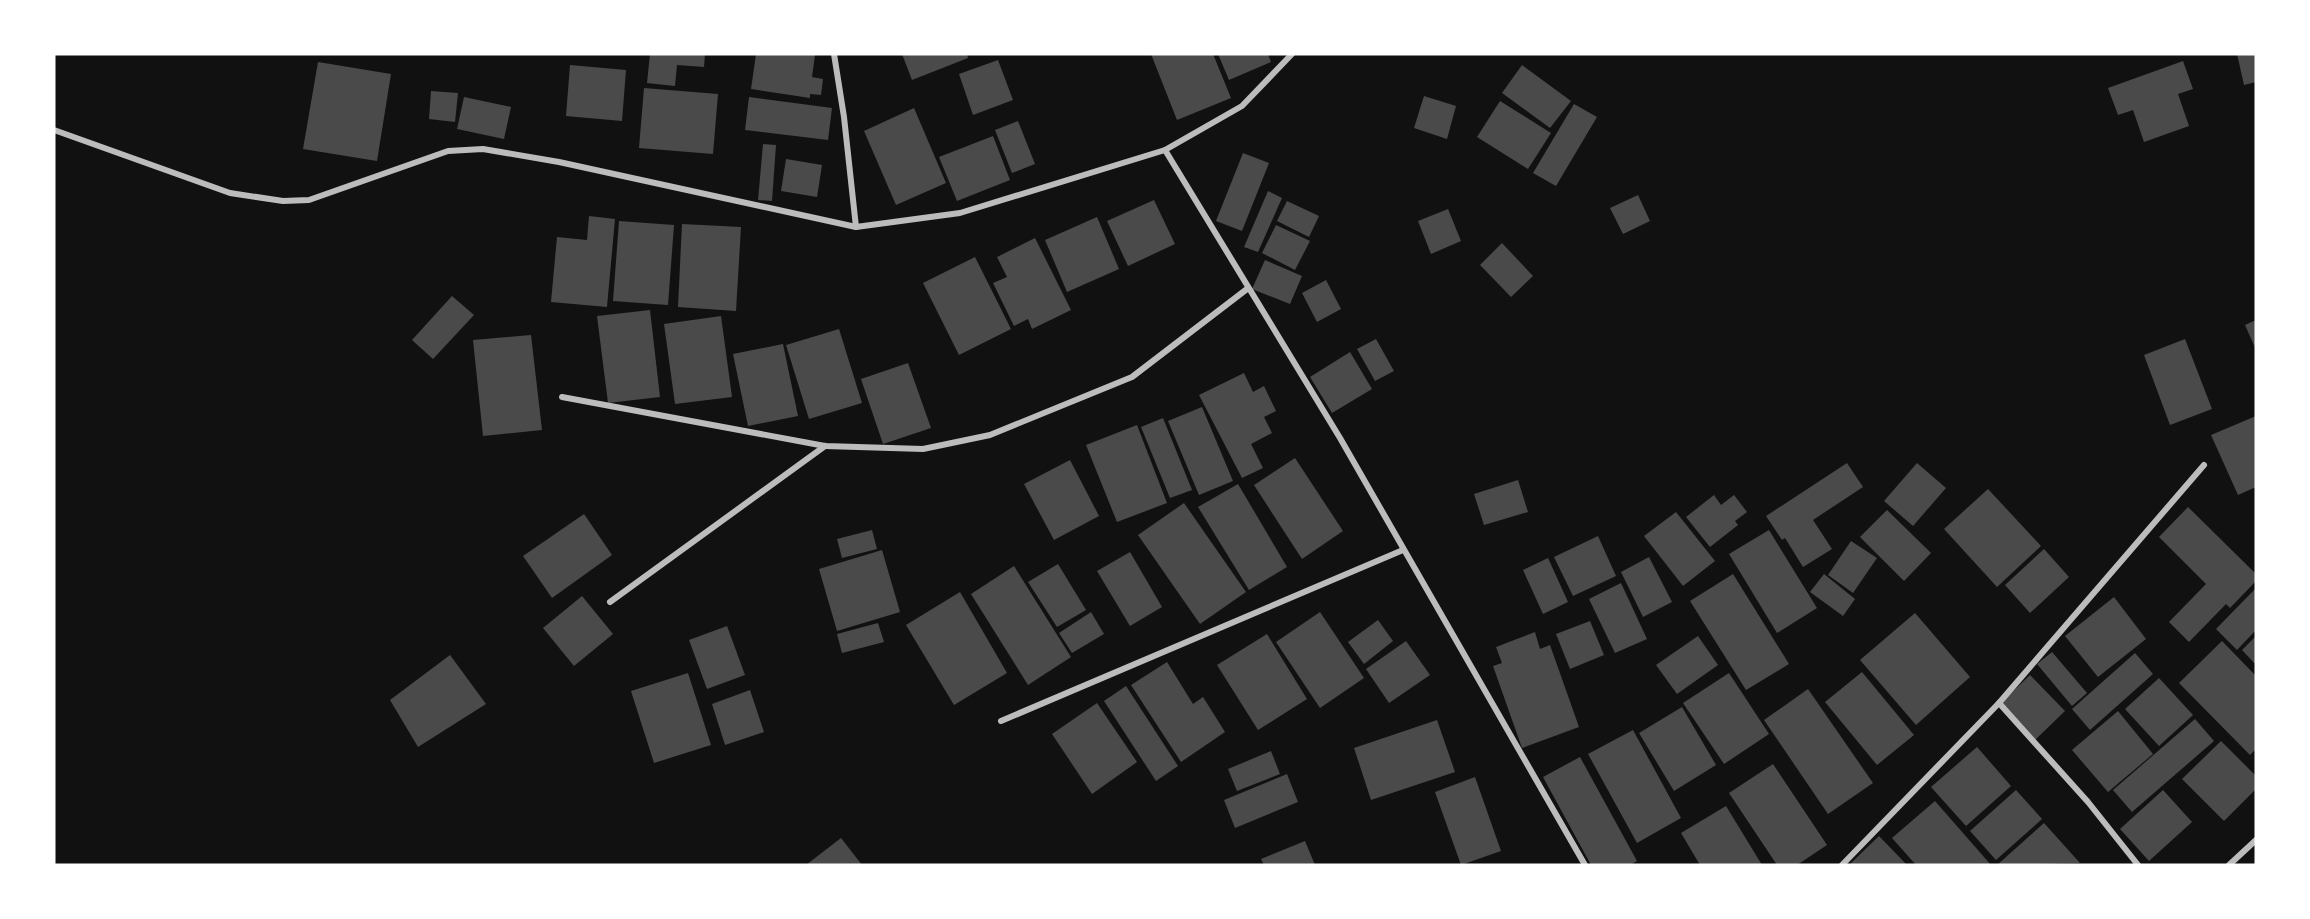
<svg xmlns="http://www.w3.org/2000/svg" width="2310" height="919" viewBox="0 0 2310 919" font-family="Ubuntu,sans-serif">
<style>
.building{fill:#4a4a4a}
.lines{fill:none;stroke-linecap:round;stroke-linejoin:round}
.minor{stroke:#bcbcbc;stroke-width:6}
</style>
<rect width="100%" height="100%" fill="#111"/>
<g class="building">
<path d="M650,54H705L704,67L677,65L675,86L647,83Z"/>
<path d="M756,54L815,55L812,77L823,79L821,95L810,94V98L751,89Z"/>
<path d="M902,54H967L968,58L912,80Z"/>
<path d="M1151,54H1213L1231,98L1177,120Z"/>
<path d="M1218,54H1268L1271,62L1229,80Z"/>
<path d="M2237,54H2256V82L2244,85Z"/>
<path d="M998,60L1013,100L973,115L959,74Z"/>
<path d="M2183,61L2193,89L2178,94L2189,126L2144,142L2133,110L2118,115L2108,88Z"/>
<path d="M318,62L391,74L377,161L303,149Z"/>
<path d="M570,65L626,70L622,121L566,116Z"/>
<path d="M1522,65L1571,101L1550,128L1502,93Z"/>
<path d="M644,88L718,94L713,154L639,148Z"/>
<path d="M431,91L458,93L455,122L429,119Z"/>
<path d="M1424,96L1456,106L1447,139L1414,128Z"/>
<path d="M464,97L511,107L504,139L457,129Z"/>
<path d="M749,97L832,108L828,140L745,130Z"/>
<path d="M1500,101L1551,133L1528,169L1477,137Z"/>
<path d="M1574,104L1597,117L1556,186L1533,173Z"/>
<path d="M914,108L946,183L896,205L864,131Z"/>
<path d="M1018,121L1035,164L1012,173L995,130Z"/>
<path d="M993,136L1010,180L957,201L939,157Z"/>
<path d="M763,144L776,145L772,201L758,200Z"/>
<path d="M1243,153L1269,163L1242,231L1216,221Z"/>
<path d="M786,159L822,165L817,197L781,191Z"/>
<path d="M1268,191L1282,198L1258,252L1244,247Z"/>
<path d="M1638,195L1650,221L1623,234L1610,208Z"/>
<path d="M1154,200L1175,244L1128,266L1107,221Z"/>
<path d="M1287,201L1319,216L1309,237L1277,221Z"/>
<path d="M1448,209L1461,241L1431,254L1418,221Z"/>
<path d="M589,216L615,219L607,307L551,302L557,237L587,240Z"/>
<path d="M1097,217L1119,269L1067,292L1045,240Z"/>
<path d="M619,221L674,225L668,305L613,301Z"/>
<path d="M682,224L741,227L736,311L678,307Z"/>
<path d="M1276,225L1310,241L1295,270L1262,253Z"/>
<path d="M1035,238L1071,310L1032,329L1028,319L1014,326L993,283L1007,277L997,257Z"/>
<path d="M1502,243L1533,276L1511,297L1480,265Z"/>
<path d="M975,257L1011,329L959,355L923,283Z"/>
<path d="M1265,260L1302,276L1290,304L1252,289Z"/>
<path d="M1326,280L1341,309L1317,322L1302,293Z"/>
<path d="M452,296L474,315L433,359L412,340Z"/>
<path d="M650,310L660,397L608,403L597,316Z"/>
<path d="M721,316L732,397L675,404L664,324Z"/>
<path d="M2256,320V350L2245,325Z"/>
<path d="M839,329L862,403L809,419L786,345Z"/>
<path d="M531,335L542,430L483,436L473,340Z"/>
<path d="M1376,339L1394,371L1375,381L1357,349Z"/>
<path d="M2185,339L2212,409L2170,425L2144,355Z"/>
<path d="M783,344L798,416L748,426L733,354Z"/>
<path d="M1350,352L1372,389L1332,413L1310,377Z"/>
<path d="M908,363L931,428L883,444L861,379Z"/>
<path d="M1244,373L1253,392L1264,386L1276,411L1264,417L1272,433L1251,444L1263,468L1242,478L1199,395Z"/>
<path d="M1202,407L1233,481L1199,495L1168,421Z"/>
<path d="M2256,416V487L2238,495L2211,435Z"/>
<path d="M1163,418L1192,490L1170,498L1141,427Z"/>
<path d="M1137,425L1167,503L1117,522L1086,445Z"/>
<path d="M1295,458L1343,531L1302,559L1254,485Z"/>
<path d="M1070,460L1099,516L1054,540L1024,484Z"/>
<path d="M1847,463L1863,487L1813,520L1832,549L1803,567L1785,538L1782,540L1766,516Z"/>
<path d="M1917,463L1946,488L1913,526L1884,501Z"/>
<path d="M1518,480L1528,512L1484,525L1474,494Z"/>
<path d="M1238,484L1287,567L1249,590L1198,507Z"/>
<path d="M1988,489L2041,546L1997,587L1944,529Z"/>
<path d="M1714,495L1721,505L1734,495L1747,512L1735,521L1738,525L1710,547L1686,517Z"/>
<path d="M1184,503L1246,592L1200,624L1138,535Z"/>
<path d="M2188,507L2256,574V581L2230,608L2226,604L2189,642L2169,622L2206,584L2159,537Z"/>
<path d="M1887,510L1931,553L1904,581L1860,537Z"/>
<path d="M1676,512L1715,561L1683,586L1644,536Z"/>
<path d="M584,514L612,555L552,598L523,556Z"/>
<path d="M872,530L877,549L842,558L837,539Z"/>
<path d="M1769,530L1817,608L1777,633L1729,554Z"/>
<path d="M1598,536L1616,576L1573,596L1554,557Z"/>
<path d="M1851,541L1877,558L1853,593L1828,575Z"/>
<path d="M2044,549L2069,577L2030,613L2005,585Z"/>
<path d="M882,550L900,612L837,631L819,569Z"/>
<path d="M1130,552L1162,607L1130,626L1097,571Z"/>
<path d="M1649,557L1672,602L1643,617L1621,572Z"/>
<path d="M1548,558L1568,602L1543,614L1523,570Z"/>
<path d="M1058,564L1086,610L1057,627L1028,582Z"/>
<path d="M1014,566L1071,657L1028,685L971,594Z"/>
<path d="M1733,574L1789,664L1746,690L1690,601Z"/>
<path d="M1824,574L1855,599L1843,616L1810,592Z"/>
<path d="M1621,583L1647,639L1615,653L1589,599Z"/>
<path d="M2256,588V630L2237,650L2216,629Z"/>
<path d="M960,592L1007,673L954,705L906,625Z"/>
<path d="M582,596L613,634L574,666L543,628Z"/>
<path d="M2114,597L2146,639L2098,677L2065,636Z"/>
<path d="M1091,612L1104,634L1072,653L1059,633Z"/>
<path d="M1320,612L1364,678L1320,708L1276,642Z"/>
<path d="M1915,613L1970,677L1916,725L1860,660Z"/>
<path d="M1378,620L1393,641L1364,664L1348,642Z"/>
<path d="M1590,621L1604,655L1570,669L1556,634Z"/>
<path d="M878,623L884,642L842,653L837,634Z"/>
<path d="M727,626L745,675L707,689L689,640Z"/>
<path d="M1535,632L1540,649L1550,645L1579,727L1522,748L1493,666L1502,663L1496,647Z"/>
<path d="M1267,634L1307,699L1258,730L1217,665Z"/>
<path d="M1698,636L1718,665L1677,694L1656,665Z"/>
<path d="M2256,636V665L2242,650Z"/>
<path d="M1406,641L1430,675L1389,703L1366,669Z"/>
<path d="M2222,641L2256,676V749L2250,755L2179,683Z"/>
<path d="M2052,652L2087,693L2072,706L2037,664Z"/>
<path d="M2135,653L2153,674L2090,730L2072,709Z"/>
<path d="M450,655L486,704L418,747L390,700Z"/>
<path d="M1167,662L1193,704L1203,697L1225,732L1181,762L1131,685Z"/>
<path d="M1862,672L1914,735L1877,765L1825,702Z"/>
<path d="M688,673L711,745L654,763L631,691Z"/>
<path d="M1729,673L1769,734L1724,764L1683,703Z"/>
<path d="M2030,675L2065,711L2035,740L2000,704Z"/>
<path d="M2159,678L2193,715L2159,746L2125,709Z"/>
<path d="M1126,686L1178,766L1156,781L1104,701Z"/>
<path d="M1808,689L1873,783L1828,814L1764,720Z"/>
<path d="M750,690L764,732L725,745L712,704Z"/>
<path d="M1097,703L1137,762L1092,794L1052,734Z"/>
<path d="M1682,707L1716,765L1674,791L1639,733Z"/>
<path d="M2118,711L2153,754L2108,792L2072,750Z"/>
<path d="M2195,719L2214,741L2132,812L2113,790Z"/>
<path d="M1437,720L1455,772L1371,800L1354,748Z"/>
<path d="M1633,730L1681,818L1637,843L1588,754Z"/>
<path d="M2221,741L2256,776V789L2224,821L2182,779Z"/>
<path d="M1977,747L2011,786L1966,826L1931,787Z"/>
<path d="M1271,751L1280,774L1237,791L1228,769Z"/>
<path d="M1580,757L1637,861L1630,865H1591L1543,777Z"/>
<path d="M1773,764L1827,845L1797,865H1777L1729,793Z"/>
<path d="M1287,774L1298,802L1235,828L1224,800Z"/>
<path d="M1475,777L1501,851L1461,865L1435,792Z"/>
<path d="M2016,790L2042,819L1996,860L1970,831Z"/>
<path d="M2163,790L2192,822L2149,861L2120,829Z"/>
<path d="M1935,801L1991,865H1916L1892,838Z"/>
<path d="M1726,806L1762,865H1700L1681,833Z"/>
<path d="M2044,823L2080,863L1997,865Z"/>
<path d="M1879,836L1907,865H1849Z"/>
<path d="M841,838L862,865H806Z"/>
<path d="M1305,841L1315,865H1264L1261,859Z"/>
</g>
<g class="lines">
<g class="minor">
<path d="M834,54L844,117L856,227"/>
<path d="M54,130L230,193L283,201L309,200L448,151L483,149L559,162L856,227L960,213L1165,150L1340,438L1585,865"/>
<path d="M1165,150L1242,106L1292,54"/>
<path d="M562,397L825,446L923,449L990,435L1132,377L1247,289"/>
<path d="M610,602L825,446"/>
<path d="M1999,703L2204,465"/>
<path d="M1001,721L1403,550"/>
<path d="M1842,865L1999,703L2088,802L2138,865"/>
<path d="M2229,865L2256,840"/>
</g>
</g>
<rect width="2310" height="919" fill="none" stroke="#ffffff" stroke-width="111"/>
</svg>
